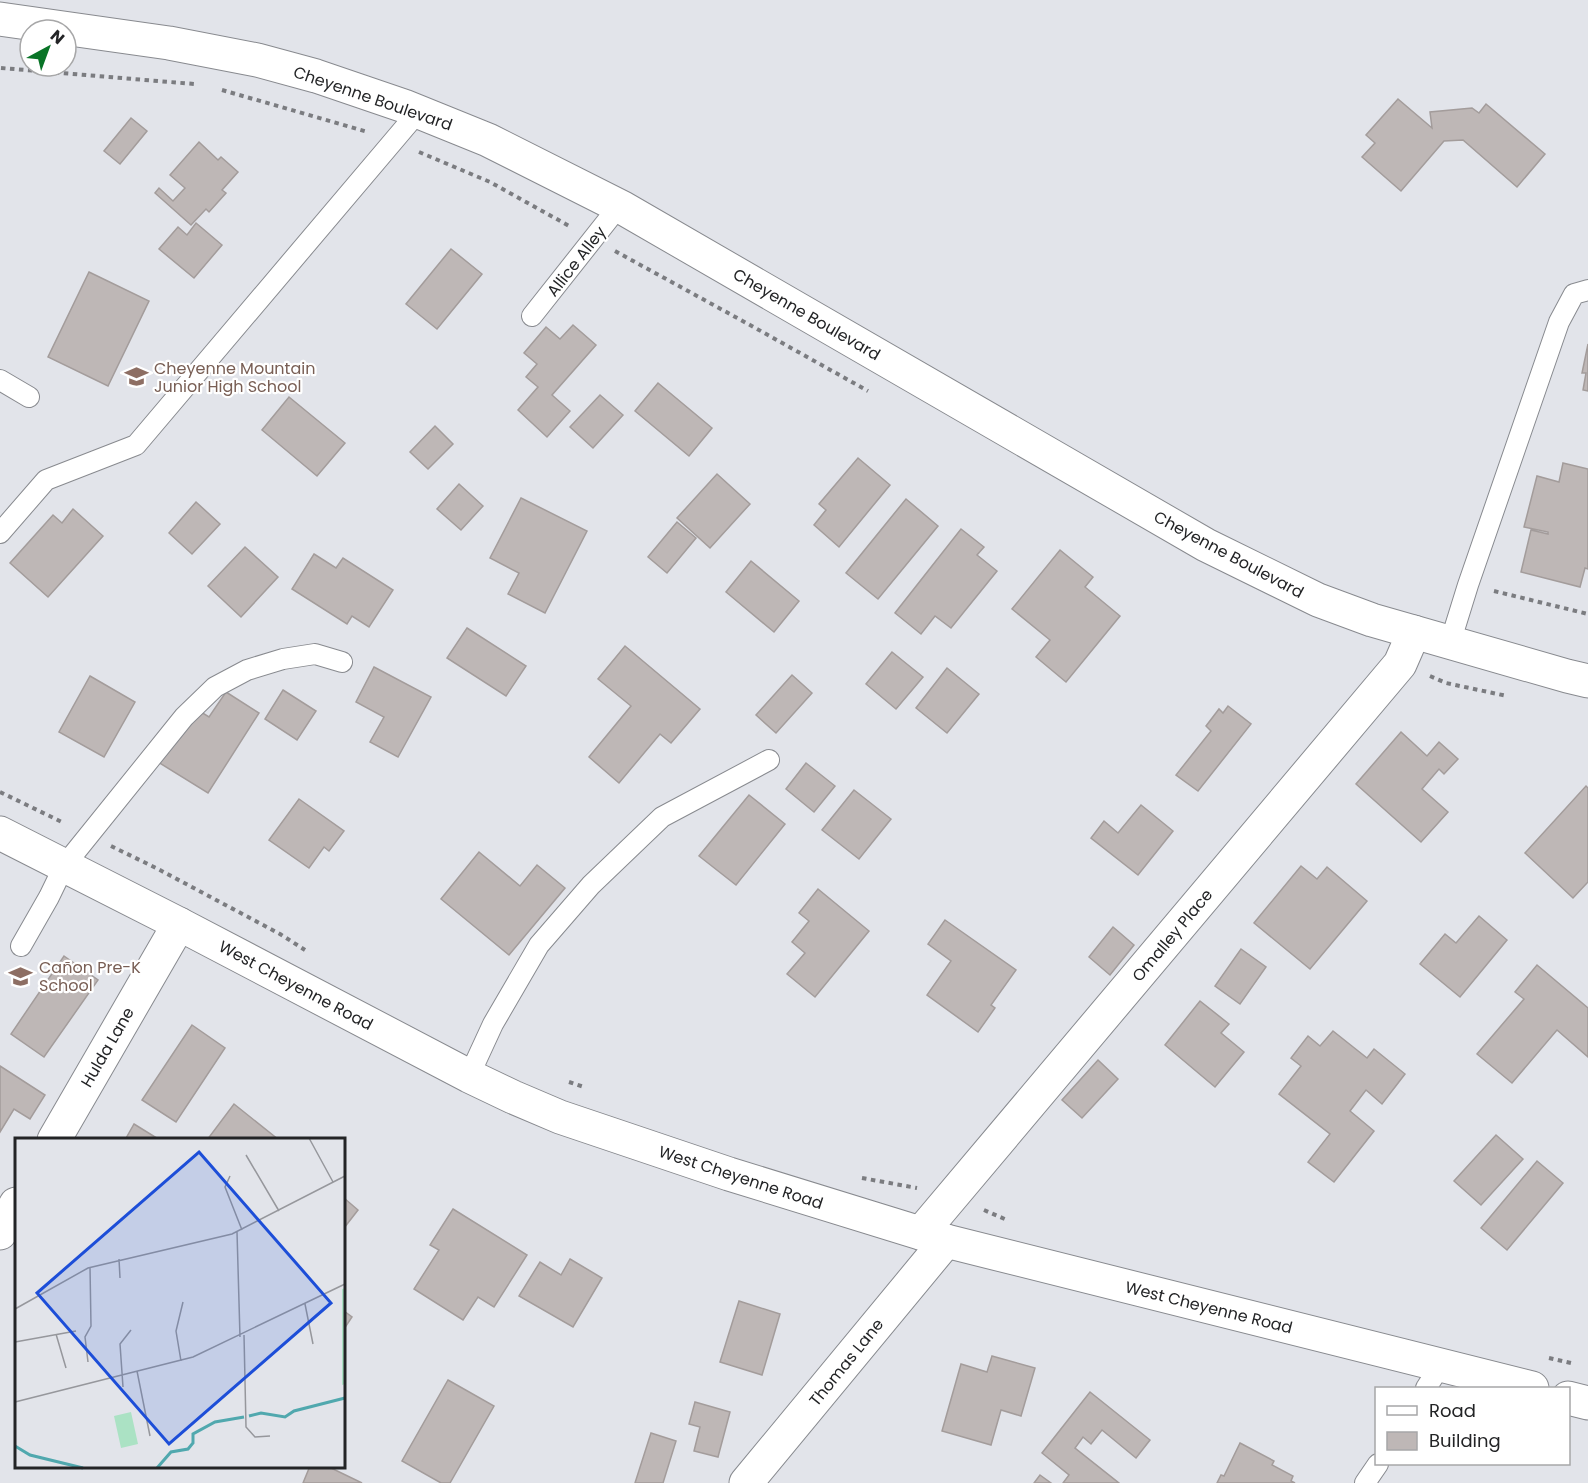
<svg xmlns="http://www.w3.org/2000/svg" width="1588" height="1483" viewBox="0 0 1588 1483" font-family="Poppins,sans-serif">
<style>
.building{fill:#beb7b6;stroke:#a39c9b;stroke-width:1.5}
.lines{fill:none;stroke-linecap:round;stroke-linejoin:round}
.service-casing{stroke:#888a8f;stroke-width:22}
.minor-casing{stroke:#888a8f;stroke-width:35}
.secondary-casing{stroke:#888a8f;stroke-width:35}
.path{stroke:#7b7c80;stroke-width:4;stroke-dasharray:4.5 4.5;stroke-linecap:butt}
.service{stroke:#fff;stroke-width:20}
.minor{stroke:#fff;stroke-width:33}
.secondary{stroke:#fff;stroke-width:33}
.labels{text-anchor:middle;stroke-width:4.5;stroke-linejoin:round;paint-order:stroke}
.street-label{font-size:16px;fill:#232426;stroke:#fff}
.education-label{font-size:16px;fill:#785e54;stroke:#fff;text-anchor:start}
.inset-river{fill:none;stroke:#50a8ae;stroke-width:3}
.inset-road{fill:none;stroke:#96979c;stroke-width:1.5}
.view{fill:#1d4ed8;fill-opacity:0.15;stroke:#1d4ed8;stroke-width:3}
.inset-edge{fill:none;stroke:#232426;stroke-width:3}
</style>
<rect width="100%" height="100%" fill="#e2e4ea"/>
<g class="building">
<path d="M1398,99L1432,128L1430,112L1472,108L1479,113L1486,104L1545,154L1517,187L1463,140L1444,141L1401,191L1362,157L1375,143L1366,135Z"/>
<path d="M131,118L147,131L120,164L104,151Z"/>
<path d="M199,142L218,160L221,157L238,172L222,190L226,193L209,212L206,209L191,225L155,193L159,188L173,201L185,188L170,175Z"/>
<path d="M196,223L222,245L194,278L159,249L178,227L187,235Z"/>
<path d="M451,249L482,274L437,329L406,304Z"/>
<path d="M89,272L149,301L108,386L48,357Z"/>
<path d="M573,325L596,345L552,395L570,411L547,437L518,410L538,387L526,377L537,364L524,353L546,327L560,339Z"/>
<path d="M1588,344V391L1583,390L1586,373H1582Z"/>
<path d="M658,383L712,428L689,456L635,411Z"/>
<path d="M600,395L623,415L593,448L570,427Z"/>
<path d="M289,397L345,443L317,476L262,430Z"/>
<path d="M435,426L453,444L428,469L410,452Z"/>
<path d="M858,458L890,485L839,547L814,525L826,510L819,504Z"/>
<path d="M1563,463L1588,469V569L1585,568L1580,587L1521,572L1531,530L1548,534V532L1524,527L1537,476L1559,482Z"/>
<path d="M717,474L750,504L710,548L677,518Z"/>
<path d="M459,484L483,506L461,530L437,509Z"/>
<path d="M521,498L587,531L545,613L508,594L519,573L490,558Z"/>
<path d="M906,499L938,526L878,599L846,573Z"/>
<path d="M196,502L220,524L192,554L169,533Z"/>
<path d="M73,509L103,536L48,597L10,563L53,515L62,523Z"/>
<path d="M677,522L696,538L667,573L648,557Z"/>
<path d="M961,529L984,547L977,555L997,571L951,628L935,616L921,634L895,613Z"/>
<path d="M245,547L278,577L241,617L208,586Z"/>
<path d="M1060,550L1093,577L1085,587L1120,616L1066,682L1036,657L1050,640L1012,609Z"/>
<path d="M314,554L336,568L343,558L393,590L369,627L352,616L347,624L292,589Z"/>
<path d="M751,561L799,601L774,632L726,592Z"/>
<path d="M467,628L526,666L506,696L447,658Z"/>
<path d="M625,646L700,709L671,743L660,734L619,783L589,757L631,706L598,679Z"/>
<path d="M892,652L923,677L896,709L866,684Z"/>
<path d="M374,667L431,697L398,757L370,742L384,717L356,702Z"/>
<path d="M947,668L979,694L947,733L916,708Z"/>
<path d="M792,675L812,693L776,733L756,715Z"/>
<path d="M90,676L135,702L104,757L59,732Z"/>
<path d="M283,690L316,711L297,740L265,719Z"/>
<path d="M226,692L259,713L208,793L158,762L193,707L209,717Z"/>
<path d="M1228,706L1251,724L1198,791L1176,775L1211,731L1206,726L1219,709L1223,713Z"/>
<path d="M1401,732L1427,756L1439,742L1458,759L1444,774L1439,769L1422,789L1448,812L1421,842L1356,784Z"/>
<path d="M806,763L835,786L814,812L786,789Z"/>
<path d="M1586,786L1588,788V882L1573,898L1525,853Z"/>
<path d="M854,790L891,819L859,859L822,830Z"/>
<path d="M749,795L785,824L736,885L699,856Z"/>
<path d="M299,799L344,831L329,851L324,847L309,868L269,840Z"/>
<path d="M1141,805L1173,831L1138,875L1091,838L1104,821L1118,833Z"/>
<path d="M479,852L520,886L537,865L565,888L509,955L441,899Z"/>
<path d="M1301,866L1317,879L1327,867L1367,901L1310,969L1254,923Z"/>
<path d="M818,889L869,931L815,997L787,974L805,953L792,942L809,921L799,913Z"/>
<path d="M1479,916L1507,940L1460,997L1420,964L1445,934L1456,943Z"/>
<path d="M945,920L1016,970L991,1005L995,1008L978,1032L927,995L951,961L928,944Z"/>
<path d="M1113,927L1134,945L1110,975L1089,957Z"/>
<path d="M1241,949L1266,967L1240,1004L1215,986Z"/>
<path d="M64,956L98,980L44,1057L11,1034Z"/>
<path d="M1537,965L1588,1008V1057L1557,1030L1512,1083L1477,1054L1524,999L1515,992Z"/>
<path d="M1200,1001L1229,1024L1221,1033L1244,1052L1215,1087L1165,1045Z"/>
<path d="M192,1025L225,1048L176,1122L142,1100Z"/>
<path d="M1333,1031L1367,1058L1374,1049L1405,1074L1382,1104L1366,1090L1350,1111L1374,1131L1334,1182L1308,1162L1330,1134L1279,1094L1301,1066L1291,1058L1308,1036L1320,1046Z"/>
<path d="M1098,1060L1118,1079L1082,1118L1062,1100Z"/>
<path d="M0,1066L45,1095L30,1119L14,1109L0,1132Z"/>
<path d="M234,1104L279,1140H207Z"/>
<path d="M134,1124L160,1140H125Z"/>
<path d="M1496,1135L1523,1159L1481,1205L1454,1181Z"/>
<path d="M1537,1161L1563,1183L1507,1250L1481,1228Z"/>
<path d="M344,1198L358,1210L344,1228Z"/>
<path d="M453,1209L527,1255L494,1307L478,1297L463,1320L414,1289L439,1250L430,1245Z"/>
<path d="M570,1259L602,1278L573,1327L519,1296L540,1262L561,1275Z"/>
<path d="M739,1301L780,1314L762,1375L720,1362Z"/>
<path d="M344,1311L352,1317L344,1329Z"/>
<path d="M992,1356L1035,1368L1021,1416L1001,1410L991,1445L942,1431L961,1364L987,1372Z"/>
<path d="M448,1380L494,1406L450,1483H441L402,1461Z"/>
<path d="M1090,1392L1150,1440L1136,1458L1102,1430L1091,1444L1083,1437L1075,1448L1119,1483H1063L1069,1475L1042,1453Z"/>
<path d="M695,1402L730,1412L718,1457L694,1451L700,1427L689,1424Z"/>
<path d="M651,1433L676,1441L663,1483H635Z"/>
<path d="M1240,1443L1274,1461L1272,1465L1293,1476L1291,1481L1295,1483H1217L1221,1475L1224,1476Z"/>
<path d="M310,1466H327L362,1483H303Z"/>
<path d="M1040,1475L1051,1483H1034Z"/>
</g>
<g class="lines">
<defs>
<g id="service">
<path d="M532,316L619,206"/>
<path d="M0,380L29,397"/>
<path d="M0,533L46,480L136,445L418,112"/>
<path d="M1450,643L1468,585L1559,322L1574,294L1588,290"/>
<path d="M21,946L49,897L64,866L184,717L215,687L247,670L283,659L315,654L342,662"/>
<path d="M469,1076L493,1024L539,945L591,885L662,817L769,760"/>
<path d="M1426,1388L1441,1365"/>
<path d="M1365,1483L1378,1464"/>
</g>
<g id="minor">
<path d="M54,1140L179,924"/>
<path d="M0,1233L16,1204"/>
<path d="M921,1233L1400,664L1414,632"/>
<path d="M746,1483L946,1241"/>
</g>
<g id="secondary">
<path d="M0,19L169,43L257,60L316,76L404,106L488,140L623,208L1206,545L1318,600L1372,620L1567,676L1588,681"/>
<path d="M0,833L179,924L469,1076L513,1097L560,1117L729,1174L946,1241L1532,1388"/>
<path d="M1568,1398L1588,1403"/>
</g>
</defs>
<use href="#service" class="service-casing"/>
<use href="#minor" class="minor-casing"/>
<use href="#secondary" class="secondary-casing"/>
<g class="path">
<path d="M1,68L194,84"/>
<path d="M222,90L368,132"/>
<path d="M419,152L490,182L571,227"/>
<path d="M615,251L750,325L868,391"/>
<path d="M1494,591L1588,614"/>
<path d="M1430,676L1446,683L1507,696"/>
<path d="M0,792L64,823"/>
<path d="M111,846L158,869L280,934L305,950"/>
<path d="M569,1082L584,1087"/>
<path d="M862,1178L917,1188"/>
<path d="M984,1210L1007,1220"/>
<path d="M1549,1358L1571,1363"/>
</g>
<use href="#service" class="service"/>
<use href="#minor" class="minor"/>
<use href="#secondary" class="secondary"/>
</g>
<defs>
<symbol id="school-bare" viewBox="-9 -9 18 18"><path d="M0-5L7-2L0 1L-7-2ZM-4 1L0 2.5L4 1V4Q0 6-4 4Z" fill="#8d6e63" stroke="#fff" stroke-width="2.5" paint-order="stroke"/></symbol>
</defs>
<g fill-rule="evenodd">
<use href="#school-bare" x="120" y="360" width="33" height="33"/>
<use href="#school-bare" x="4" y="960" width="33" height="33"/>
</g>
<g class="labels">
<g class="street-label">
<text transform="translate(373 98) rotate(19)" y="6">Cheyenne Boulevard</text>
<text transform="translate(576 261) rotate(-52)" y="6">Allice Alley</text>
<text transform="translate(807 314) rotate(30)" y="6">Cheyenne Boulevard</text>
<text transform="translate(1229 554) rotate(28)" y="6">Cheyenne Boulevard</text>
<text transform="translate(1172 935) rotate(-50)" y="6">Omalley Place</text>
<text transform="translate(296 985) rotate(28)" y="6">West Cheyenne Road</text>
<text transform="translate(107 1047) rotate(-60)" y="6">Hulda Lane</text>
<text transform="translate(741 1177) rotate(18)" y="6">West Cheyenne Road</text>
<text transform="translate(1209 1307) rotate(14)" y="6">West Cheyenne Road</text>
<text transform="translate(846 1362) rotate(-51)" y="6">Thomas Lane</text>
</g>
<g class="education-label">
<text x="154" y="374">Cheyenne Mountain<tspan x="154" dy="18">Junior High School</tspan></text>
<text x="39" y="973">Cañon Pre-K<tspan x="39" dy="18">School</tspan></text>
</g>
</g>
<g transform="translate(15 1138)">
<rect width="330" height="330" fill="#e2e4ea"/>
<path d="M330,150V246L327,247V151ZM116,274L123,306L106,310L99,278Z" fill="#abe2c4"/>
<path class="inset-river" d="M234,278L246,275L270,279L279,273L330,260M0,308L15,317L68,330M142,330L156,314L173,311L178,305V296L200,284L229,279"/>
<path class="inset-road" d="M294,0L318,44M231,17L264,73M215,38L210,49L227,92M222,94L225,199M104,121L105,140M290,166L298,206M0,171L73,130L217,96L330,38M41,196L51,230M229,197L231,289L240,299L255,298M0,204L61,193M166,223L161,193L168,164M73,224L70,199L76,188L75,129M122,233L135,298M108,249L105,206L116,192M0,264L178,219L330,146"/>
<path class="view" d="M184,14L316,165L154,306L22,155Z"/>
<rect width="330" height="330" class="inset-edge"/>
</g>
<rect x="1375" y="1387" width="195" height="78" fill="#ffffff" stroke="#a7a7a8" stroke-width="1.5"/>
<rect x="1387" y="1406" width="30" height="9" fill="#ffffff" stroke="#a7a7a8" stroke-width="1.5"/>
<text x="1429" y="1417" font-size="18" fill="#232426">Road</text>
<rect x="1387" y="1432" width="30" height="18" fill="#beb7b6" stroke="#a7a7a8" stroke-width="1.5"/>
<text x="1429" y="1447" font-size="18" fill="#232426">Building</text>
<g transform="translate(48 48) rotate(41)"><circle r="28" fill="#ffffff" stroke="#a7a7a8" stroke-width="1.5"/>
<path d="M0-4.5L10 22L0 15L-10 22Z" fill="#097427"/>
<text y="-9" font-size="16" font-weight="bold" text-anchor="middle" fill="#232426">N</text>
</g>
</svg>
